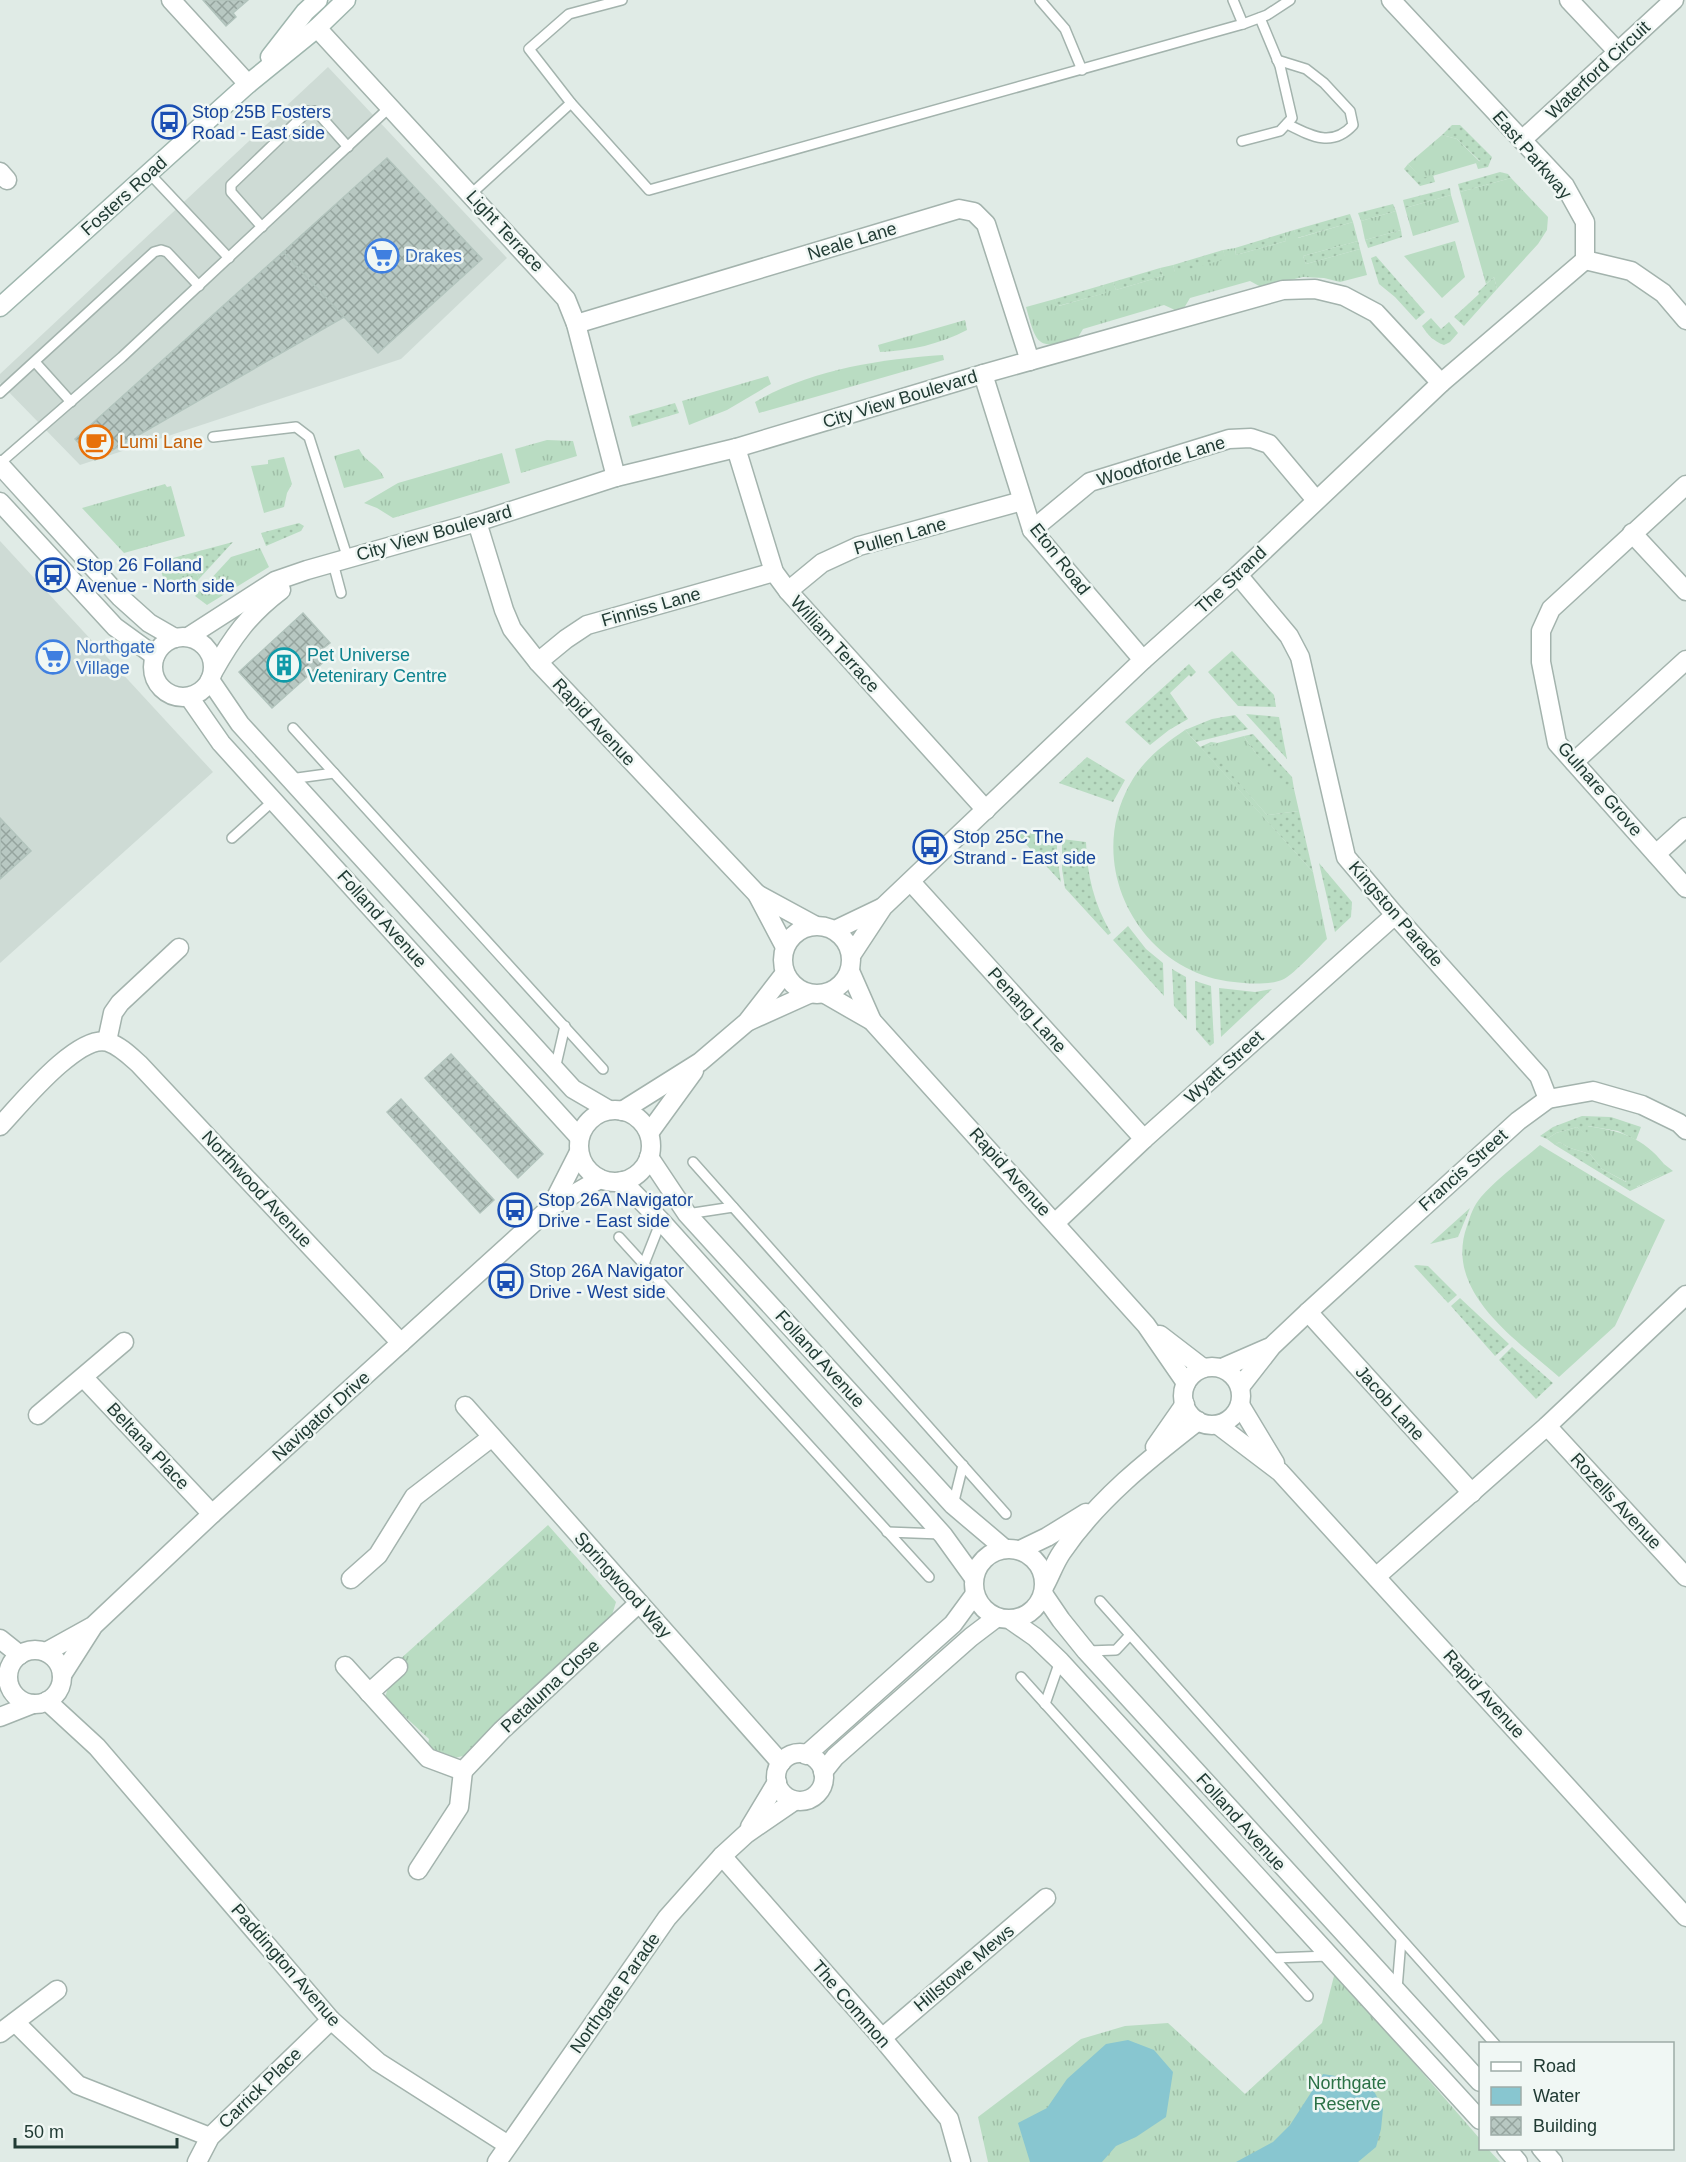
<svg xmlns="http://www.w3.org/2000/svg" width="1686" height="2162" viewBox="0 0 1686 2162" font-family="Arial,sans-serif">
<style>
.built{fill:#cedbd5}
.grass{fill:url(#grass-tufts)}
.garden{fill:url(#garden-dots)}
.water{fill:#88c6d0}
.building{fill:url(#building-cross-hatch);stroke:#b2c4bd;stroke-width:1.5}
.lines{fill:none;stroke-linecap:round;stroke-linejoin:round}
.service-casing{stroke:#a3b3ad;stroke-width:12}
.minor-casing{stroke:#a3b3ad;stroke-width:21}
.tertiary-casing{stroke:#a3b3ad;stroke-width:21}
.secondary-casing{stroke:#9fb6ae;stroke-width:21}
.service{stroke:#fff;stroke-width:9}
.minor{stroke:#fff;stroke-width:18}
.tertiary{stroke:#fff;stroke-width:18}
.secondary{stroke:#fff;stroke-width:18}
.labels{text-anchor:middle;stroke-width:5;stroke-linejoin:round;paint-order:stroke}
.street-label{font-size:18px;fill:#213b34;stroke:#f0f7f4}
.transit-label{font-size:18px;fill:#164399;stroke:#f0f7f4;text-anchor:start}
.shop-label{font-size:18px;fill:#366cbe;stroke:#f0f7f4;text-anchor:start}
.food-label{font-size:18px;fill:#c56008;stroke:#f0f7f4;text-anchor:start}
.culture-label{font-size:18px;fill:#0d838f;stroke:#f0f7f4;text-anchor:start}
.park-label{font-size:18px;fill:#2b7146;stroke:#f0f7f4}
</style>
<defs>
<pattern id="grass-tufts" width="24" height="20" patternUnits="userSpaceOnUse" patternTransform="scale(1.5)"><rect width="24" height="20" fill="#b9dcc2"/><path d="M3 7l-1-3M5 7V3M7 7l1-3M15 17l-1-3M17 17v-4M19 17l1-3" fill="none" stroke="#9fbea7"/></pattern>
<pattern id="garden-dots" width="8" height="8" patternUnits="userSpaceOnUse" patternTransform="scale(1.5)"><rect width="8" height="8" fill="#b9dcc2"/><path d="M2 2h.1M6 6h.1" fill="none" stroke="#9fbea7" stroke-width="1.8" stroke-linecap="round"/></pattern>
<pattern id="building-cross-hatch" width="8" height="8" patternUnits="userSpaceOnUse" patternTransform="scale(1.5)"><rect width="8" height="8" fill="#b8c8c2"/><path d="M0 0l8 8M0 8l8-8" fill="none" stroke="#95a49e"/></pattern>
</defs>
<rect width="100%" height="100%" fill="#e0ebe6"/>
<g class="built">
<path d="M328,67L507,258L401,359L80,465L0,383V374Z"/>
<path d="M0,541L213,772L0,963Z"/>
</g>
<g class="grass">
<path d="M1442,135L1457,139L1480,162L1422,179L1408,164Z"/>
<path d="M1511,178L1548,217L1547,230L1538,244L1497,289L1494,277L1486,284L1460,192Z"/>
<path d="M1451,195L1459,222L1413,236L1405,208Z"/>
<path d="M1396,211L1401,230L1365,240L1361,221Z"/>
<path d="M1353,222L1358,241L1303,256L1306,264L1360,249L1367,275L1340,282L1324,278L1303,277L1261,287L1250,281L1190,298L1184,308L1175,310L1164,305L1083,329L1077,339C1037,350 1037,346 1026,307L1055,299L1059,306L1105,293L1103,285L1113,282L1116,290L1163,276L1160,268L1173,265L1175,272L1225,258L1223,250L1235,248L1236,255L1286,241L1284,233L1294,230L1298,238Z"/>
<path d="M1455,241L1465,277L1442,298L1404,256Z"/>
<path d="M965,320L967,330C940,344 910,351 880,352L878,345Z"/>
<path d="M943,355L944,360L759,413L755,402C810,370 880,359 943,355Z"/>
<path d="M768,376L771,384L727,410L689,425L682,401Z"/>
<path d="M547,440L573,441L577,456L521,473L515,449Z"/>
<path d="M359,449C365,462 379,465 384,478L344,488L334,456Z"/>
<path d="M502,453L510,483L393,518L377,508L364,503L398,483Z"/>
<path d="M284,457L292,484L287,493L284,507L264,513L251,466L268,464V460Z"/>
<path d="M165,484L167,487L171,486L185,536L124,553L82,508Z"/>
<path d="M260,548L269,567L207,605L195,596L231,557Z"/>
<path d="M194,566L199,579L186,593H167L161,570Z"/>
<path d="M1185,730L1313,872L1327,939C1317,949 1295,973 1284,979C1273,985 1247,984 1234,982C1141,973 1083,867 1130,784C1143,760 1163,745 1185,730Z"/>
<path d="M1244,736C1249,747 1283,786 1294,789L1299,811L1267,815L1206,746Z"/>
<path d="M1587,1126C1620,1131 1643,1137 1664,1164L1661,1175L1636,1187L1602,1169L1590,1154L1570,1148L1559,1142L1555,1145L1547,1139L1556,1133L1577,1127L1587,1135Z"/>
<path d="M1540,1145L1665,1220L1615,1326L1559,1377C1517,1340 1443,1292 1467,1226C1470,1216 1474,1205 1481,1197C1498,1178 1520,1162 1540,1145Z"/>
<path d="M548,1525L616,1602L609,1625L470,1754L455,1758L427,1750L429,1739L399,1711L392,1710L385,1697L397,1662Z"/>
<path d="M1335,1972L1480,2139V2148L1488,2149L1500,2162H988L978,2117L1081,2039L1125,2026L1168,2023L1245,2094L1322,2023Z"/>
</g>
<g class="garden">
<path d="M1452,125H1460L1492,157L1488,167L1478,169L1476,163L1480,161L1457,139L1442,135Z"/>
<path d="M1408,164L1422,178L1433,175L1435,182L1420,186L1404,169Z"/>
<path d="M1500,172L1508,174L1511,178L1460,192L1458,184Z"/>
<path d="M1450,188L1451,195L1405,208L1403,200Z"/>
<path d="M1393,204L1396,211L1361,221L1358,213Z"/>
<path d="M1350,214L1353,222L1297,238L1294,230Z"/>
<path d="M1401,230L1402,237L1368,248L1365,240Z"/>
<path d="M1284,233L1286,241L1236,255L1235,248Z"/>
<path d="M1358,241L1360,249L1306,264L1303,256Z"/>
<path d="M1223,250L1226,259L1175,273L1173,265Z"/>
<path d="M1376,256L1425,312L1416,320L1395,297L1379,284L1371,258Z"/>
<path d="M1160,268L1163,276L1116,290L1113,282Z"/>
<path d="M1494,277L1497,289L1464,326L1454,317L1479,294L1478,292Z"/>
<path d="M1103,285L1106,293L1058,306L1055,299Z"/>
<path d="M1431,318L1441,329L1449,322L1458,333L1450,342L1444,345C1433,341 1428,335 1422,326Z"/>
<path d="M675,403L679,413L632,427L629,416Z"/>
<path d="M299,523L304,526L301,531L266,546L261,533Z"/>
<path d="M233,542L199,579L194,566L161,570L158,562Z"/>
<path d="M1232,651L1274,695L1276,707L1238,706L1208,672Z"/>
<path d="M1189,664L1196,672L1191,677L1189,675L1170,693L1188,719L1169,730L1150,745L1125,722Z"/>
<path d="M1246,714L1279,717L1287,759Z"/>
<path d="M1235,715L1248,729L1196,742L1185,730L1212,719Z"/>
<path d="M1253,734L1292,777L1294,789C1291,788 1288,788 1285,786C1278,782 1247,743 1244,736Z"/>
<path d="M1211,742L1218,743L1207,746L1267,815L1299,811L1313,872L1200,747Z"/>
<path d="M1087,757L1125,780L1113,802L1059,783Z"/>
<path d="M1014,831L1057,837V857L1061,882Z"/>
<path d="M1062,839L1086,842C1087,875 1094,904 1111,933L1108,935L1065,888L1062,869Z"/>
<path d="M1319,863L1352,902L1351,917L1335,932Z"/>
<path d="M1128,926L1146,949L1163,963L1164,996L1113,940Z"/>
<path d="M1172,969L1186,977L1187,1020L1174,1006Z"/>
<path d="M1195,981L1211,986L1214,1043L1210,1046L1196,1030Z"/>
<path d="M1219,988L1255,992L1272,989L1221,1037Z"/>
<path d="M1582,1116L1611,1117L1641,1127L1636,1140L1618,1131L1588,1126L1587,1136L1577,1127L1556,1133L1547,1139L1540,1136L1553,1127Z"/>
<path d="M1559,1142L1570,1148L1590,1154L1602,1169L1626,1182L1632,1180L1637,1187L1661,1175V1168L1664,1164L1673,1171L1630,1191L1555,1145Z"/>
<path d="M1470,1208L1458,1237L1430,1244Z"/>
<path d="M1416,1265L1428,1266L1457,1295L1448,1303L1414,1266Z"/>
<path d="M1460,1298L1509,1344L1495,1356L1451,1306Z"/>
<path d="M1512,1347L1553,1383L1536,1399L1499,1360Z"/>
</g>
<g class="water">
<path d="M1128,2040L1154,2050L1173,2072L1166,2117L1136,2137L1116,2146L1102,2162H1030L1018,2123L1047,2108L1067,2079L1106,2044Z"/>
<path d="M1323,2074L1361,2080L1375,2093L1383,2109L1381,2129L1376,2147L1358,2162H1236L1273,2142L1290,2125Z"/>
</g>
<g class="building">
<path d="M203,0H248L233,13L236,17L226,26Z"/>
<path d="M387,158L482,259L378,353L283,252Z"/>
<path d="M283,252L344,317L95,460L75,439Z"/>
<path d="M303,613L330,643L321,650L328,658L272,708L239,672Z"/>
<path d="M0,818L31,851L0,879Z"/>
<path d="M451,1054L543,1154L518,1178L425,1078Z"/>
<path d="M401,1099L494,1200L480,1213L387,1112Z"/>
</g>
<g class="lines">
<defs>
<g id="service">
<path d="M622,0L569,14L529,49L571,103L649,190L1243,24L1267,15L1290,0"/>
<path d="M1040,0L1065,29L1082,70"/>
<path d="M1233,0L1243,24"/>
<path d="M1277,60L1306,69L1324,83L1350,111L1353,125C1332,148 1311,136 1287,124"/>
<path d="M1242,141L1280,131L1292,118L1280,66L1260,18"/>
<path d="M149,173L229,258"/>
<path d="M471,194L571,103"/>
<path d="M262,227L231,192V185L308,111H316L348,147"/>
<path d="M35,362L71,402"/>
<path d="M0,393L154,252L161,250L167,252L199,286"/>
<path d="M213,437L296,427L309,437L348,559"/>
<path d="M0,463L122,357L390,107"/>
<path d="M333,563L341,593"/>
<path d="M293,728L603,1069"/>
<path d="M290,779L334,773"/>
<path d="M232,838L273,801"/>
<path d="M555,1069L565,1026"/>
<path d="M693,1162L1006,1514"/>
<path d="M687,1214L733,1207"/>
<path d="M619,1237L929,1577"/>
<path d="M644,1264L661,1221"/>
<path d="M953,1505L963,1465"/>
<path d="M887,1532L941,1534"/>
<path d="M1100,1601L1495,2044"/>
<path d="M1088,1651L1116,1650L1130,1635"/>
<path d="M1021,1677L1308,1996"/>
<path d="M1045,1704L1060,1661"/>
<path d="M1274,1958L1329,1956"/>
<path d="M1397,1989L1401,1940"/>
</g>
<g id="minor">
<path d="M171,0L248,84"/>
<path d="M1391,0L1565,186L1585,222V260L1631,271L1663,293L1686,320"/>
<path d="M1569,0L1618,52"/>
<path d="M317,28L566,299L576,324L616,477"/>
<path d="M1522,140L1674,0"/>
<path d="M0,172L7,180"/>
<path d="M576,324L959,209L974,212L986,224L1030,361"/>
<path d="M983,374L1032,530L1143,660"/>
<path d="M736,448L774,572L788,591L986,810"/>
<path d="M1686,485L1551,609L1541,631V662L1557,743L1686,888"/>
<path d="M477,522L504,610L512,629L538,662L757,894L785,947"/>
<path d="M1032,530L1090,482L1229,439L1251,438L1269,444L1316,500"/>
<path d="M1632,533L1686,591"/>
<path d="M1238,575L1289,636L1300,657L1346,857L1395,915L1539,1076L1548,1099"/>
<path d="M788,591L822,563L859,546L1022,501"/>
<path d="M188,637L275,581L307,570L477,522L616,477L736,448L983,374L1283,290L1315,289L1344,296L1376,313L1441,383"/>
<path d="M538,662L566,639L587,625L774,572"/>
<path d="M213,672C232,638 249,614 281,590"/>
<path d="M1574,762L1686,660"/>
<path d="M1656,854L1686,827"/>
<path d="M911,882L1144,1139"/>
<path d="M757,894L814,925"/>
<circle cx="817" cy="960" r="34"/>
<path d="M835,930L881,908"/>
<path d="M852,954L883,907L1143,660L1238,575L1441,383L1585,260"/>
<path d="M850,971L872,1021"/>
<path d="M825,994L872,1021L1146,1325L1186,1383"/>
<path d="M749,1021L809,994"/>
<path d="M107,1041L113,1013L120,1003L179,948"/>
<path d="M622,1111L700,1062L747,1022L785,973"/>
<path d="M0,1126C20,1105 78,1033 108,1042C120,1046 130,1056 139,1064L401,1343"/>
<path d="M649,1133L694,1071"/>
<path d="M551,1207L579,1152"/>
<path d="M1055,1223L1144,1139L1395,915"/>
<path d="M1308,1312L1472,1493"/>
<path d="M1160,1335L1203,1368"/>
<circle cx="1212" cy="1396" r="29"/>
<path d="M1222,1368L1268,1348"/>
<path d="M84,1378L212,1514"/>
<path d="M1240,1387L1272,1346L1308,1312L1518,1121L1548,1099L1593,1091L1642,1105L1679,1123L1686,1130"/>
<path d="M1240,1405L1275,1463"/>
<path d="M465,1406L781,1763"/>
<path d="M38,1415L124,1342"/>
<path d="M1218,1425L1280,1472L1686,1917"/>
<path d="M1547,1426L1686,1577"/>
<path d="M1155,1447L1185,1404"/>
<path d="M1020,1550L1047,1537L1086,1513"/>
<path d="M1377,1576L1547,1426L1686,1295"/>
<path d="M351,1579L378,1555L414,1497L492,1437"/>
<path d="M1045,1585C1051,1574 1055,1562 1062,1552C1098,1499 1148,1460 1198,1421"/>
<path d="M0,1639L20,1655"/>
<circle cx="35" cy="1677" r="27"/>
<path d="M46,1652L93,1626L212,1514L551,1207L600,1179"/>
<path d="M345,1666L428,1758L463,1771L502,1730L639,1603"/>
<path d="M62,1675L92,1628"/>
<path d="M369,1693L398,1667"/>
<path d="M47,1701L97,1747L331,2020L378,2062L508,2145"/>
<path d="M0,1717L33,1704"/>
<circle cx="800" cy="1777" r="24"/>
<path d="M806,1755L953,1624L975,1594"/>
<path d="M823,1772L835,1757L971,1637L996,1618"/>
<path d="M750,1827L777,1782"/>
<path d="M722,1856L882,2038L949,2119L961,2162"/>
<path d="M418,1870L459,1807L463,1771"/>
<path d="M15,2022L78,2085L210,2137"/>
<path d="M0,2033L57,1990"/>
<path d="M882,2038L1046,1898"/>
<path d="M197,2162L210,2137L331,2020"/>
<path d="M497,2162L667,1918L722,1856L746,1834L794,1801"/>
</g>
<g id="tertiary">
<path d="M0,465L120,597L149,623L175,638"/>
<path d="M0,502L115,627L155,656"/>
<circle cx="183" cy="667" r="30"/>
<path d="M210,680L240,724L573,1089L609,1110"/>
<path d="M189,697L221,743L579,1137"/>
<circle cx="615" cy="1146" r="36"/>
<path d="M649,1157L687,1214L953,1505L1005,1549"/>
<path d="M622,1181L661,1221L943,1535L974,1578"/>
<circle cx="1009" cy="1584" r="35"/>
<path d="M1044,1595L1061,1620L1086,1651L1480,2082"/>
<path d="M1012,1621L1035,1637L1060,1661L1480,2120"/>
<path d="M1506,2148L1518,2162"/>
<path d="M1541,2148L1553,2162"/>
</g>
<g id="secondary">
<path d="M270,57L305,12L318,0"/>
<path d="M0,307L248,84L317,28L346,0"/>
</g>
</defs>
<use href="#service" class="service-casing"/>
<use href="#minor" class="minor-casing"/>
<use href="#tertiary" class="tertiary-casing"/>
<use href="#secondary" class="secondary-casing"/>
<use href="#service" class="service"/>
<use href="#minor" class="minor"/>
<use href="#tertiary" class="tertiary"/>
<use href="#secondary" class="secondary"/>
</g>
<defs>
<symbol id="bus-ring" viewBox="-11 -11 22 22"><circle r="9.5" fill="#f0f7f4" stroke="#1a4fb4" stroke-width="1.5"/><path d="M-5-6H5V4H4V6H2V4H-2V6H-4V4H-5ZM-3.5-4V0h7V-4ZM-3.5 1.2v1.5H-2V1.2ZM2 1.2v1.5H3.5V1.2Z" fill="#1a4fb4"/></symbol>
<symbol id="supermarket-ring" viewBox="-11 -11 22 22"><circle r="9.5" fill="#f0f7f4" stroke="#3f7fe0" stroke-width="1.5"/><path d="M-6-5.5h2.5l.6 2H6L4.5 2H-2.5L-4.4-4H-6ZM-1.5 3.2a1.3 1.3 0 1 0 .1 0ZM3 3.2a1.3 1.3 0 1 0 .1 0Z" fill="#3f7fe0"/></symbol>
<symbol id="cafe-ring" viewBox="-11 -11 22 22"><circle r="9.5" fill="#f0f7f4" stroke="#e8710a" stroke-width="1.5"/><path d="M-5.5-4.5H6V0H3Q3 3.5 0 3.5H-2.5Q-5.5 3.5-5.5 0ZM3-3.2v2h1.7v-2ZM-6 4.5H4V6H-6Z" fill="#e8710a"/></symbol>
<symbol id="building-ring" viewBox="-11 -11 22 22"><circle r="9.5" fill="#f0f7f4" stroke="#0f9aa8" stroke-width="1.5"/><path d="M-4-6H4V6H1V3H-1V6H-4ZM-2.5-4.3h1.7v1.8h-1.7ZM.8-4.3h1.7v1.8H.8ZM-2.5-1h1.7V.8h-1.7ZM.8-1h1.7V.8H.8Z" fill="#0f9aa8"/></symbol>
</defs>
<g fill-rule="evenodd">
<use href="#bus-ring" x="150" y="103" width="38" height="38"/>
<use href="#supermarket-ring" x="363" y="237" width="38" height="38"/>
<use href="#cafe-ring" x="77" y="423" width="38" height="38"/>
<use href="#bus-ring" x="34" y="556" width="38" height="38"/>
<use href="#supermarket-ring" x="34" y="638" width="38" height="38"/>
<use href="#building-ring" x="265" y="646" width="38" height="38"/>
<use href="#bus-ring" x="911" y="828" width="38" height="38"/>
<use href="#bus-ring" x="496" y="1191" width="38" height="38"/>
<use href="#bus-ring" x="487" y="1262" width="38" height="38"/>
</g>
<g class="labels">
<g class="street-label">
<text transform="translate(1598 70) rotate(-43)" y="6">Waterford Circuit</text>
<text transform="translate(1532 155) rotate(49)" y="6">East Parkway</text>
<text transform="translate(124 196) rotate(-42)" y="6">Fosters Road</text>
<text transform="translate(505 231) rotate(47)" y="6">Light Terrace</text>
<text transform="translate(852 241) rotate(-17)" y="6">Neale Lane</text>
<text transform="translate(900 399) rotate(-17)" y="6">City View Boulevard</text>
<text transform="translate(1161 461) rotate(-17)" y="6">Woodforde Lane</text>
<text transform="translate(434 533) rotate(-16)" y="6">City View Boulevard</text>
<text transform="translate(900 536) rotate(-16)" y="6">Pullen Lane</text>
<text transform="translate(1060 559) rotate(52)" y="6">Eton Road</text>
<text transform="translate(1231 580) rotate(-43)" y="6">The Strand</text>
<text transform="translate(651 607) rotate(-16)" y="6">Finniss Lane</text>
<text transform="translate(835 644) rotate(48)" y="6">William Terrace</text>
<text transform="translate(594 722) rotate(47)" y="6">Rapid Avenue</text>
<text transform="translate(1600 789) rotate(49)" y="6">Gulnare Grove</text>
<text transform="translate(1396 914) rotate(49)" y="6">Kingston Parade</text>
<text transform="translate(382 919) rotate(48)" y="6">Folland Avenue</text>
<text transform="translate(1027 1010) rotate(48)" y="6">Penang Lane</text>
<text transform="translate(1224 1067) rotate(-42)" y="6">Wyatt Street</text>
<text transform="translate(1463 1170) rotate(-42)" y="6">Francis Street</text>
<text transform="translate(1010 1172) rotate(48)" y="6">Rapid Avenue</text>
<text transform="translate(257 1189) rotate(47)" y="6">Northwood Avenue</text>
<text transform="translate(820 1359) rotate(48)" y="6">Folland Avenue</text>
<text transform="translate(1390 1403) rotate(48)" y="6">Jacob Lane</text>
<text transform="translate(321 1416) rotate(-42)" y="6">Navigator Drive</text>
<text transform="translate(148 1446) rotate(47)" y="6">Beltana Place</text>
<text transform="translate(1616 1501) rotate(47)" y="6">Rozells Avenue</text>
<text transform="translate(623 1585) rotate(48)" y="6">Springwood Way</text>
<text transform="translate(550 1686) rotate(-43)" y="6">Petaluma Close</text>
<text transform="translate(1484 1694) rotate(48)" y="6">Rapid Avenue</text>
<text transform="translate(1241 1822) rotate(48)" y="6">Folland Avenue</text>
<text transform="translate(286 1965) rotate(49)" y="6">Paddington Avenue</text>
<text transform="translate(964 1968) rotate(-40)" y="6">Hillstowe Mews</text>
<text transform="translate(615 1993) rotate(-55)" y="6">Northgate Parade</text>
<text transform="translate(851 2004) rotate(49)" y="6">The Common</text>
<text transform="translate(260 2088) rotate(-44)" y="6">Carrick Place</text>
</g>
<g class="transit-label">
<text x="192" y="118">Stop 25B Fosters<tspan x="192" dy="21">Road - East side</tspan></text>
<text x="76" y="571">Stop 26 Folland<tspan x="76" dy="21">Avenue - North side</tspan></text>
<text x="953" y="843">Stop 25C The<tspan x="953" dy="21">Strand - East side</tspan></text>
<text x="538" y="1206">Stop 26A Navigator<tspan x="538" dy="21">Drive - East side</tspan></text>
<text x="529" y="1277">Stop 26A Navigator<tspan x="529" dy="21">Drive - West side</tspan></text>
</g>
<g class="shop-label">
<text x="405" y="262">Drakes</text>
<text x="76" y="653">Northgate<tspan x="76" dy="21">Village</tspan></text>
</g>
<g class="food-label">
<text x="119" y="448">Lumi Lane</text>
</g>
<g class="culture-label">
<text x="307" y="661">Pet Universe<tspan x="307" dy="21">Vetenirary Centre</tspan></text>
</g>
<g class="park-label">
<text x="1347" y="2089">Northgate<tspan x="1347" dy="21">Reserve</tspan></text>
</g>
</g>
<rect x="1479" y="2042" width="195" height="108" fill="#f0f7f4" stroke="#9daca7" stroke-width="1.5"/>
<rect x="1491" y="2062" width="30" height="9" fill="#ffffff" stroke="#9daca7" stroke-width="1.5"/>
<text x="1533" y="2072" font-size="18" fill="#213b34">Road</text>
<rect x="1491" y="2087" width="30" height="18" fill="#88c6d0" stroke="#9daca7" stroke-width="1.5"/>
<text x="1533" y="2102" font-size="18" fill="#213b34">Water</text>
<rect x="1491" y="2117" width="30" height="18" fill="url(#building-cross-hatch)" stroke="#9daca7" stroke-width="1.5"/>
<text x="1533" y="2132" font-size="18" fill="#213b34">Building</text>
<path d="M15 2138v9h162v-9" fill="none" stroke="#213b34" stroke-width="3"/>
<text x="24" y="2138" font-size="18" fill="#213b34" stroke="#f0f7f4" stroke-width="4.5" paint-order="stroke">50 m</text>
</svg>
